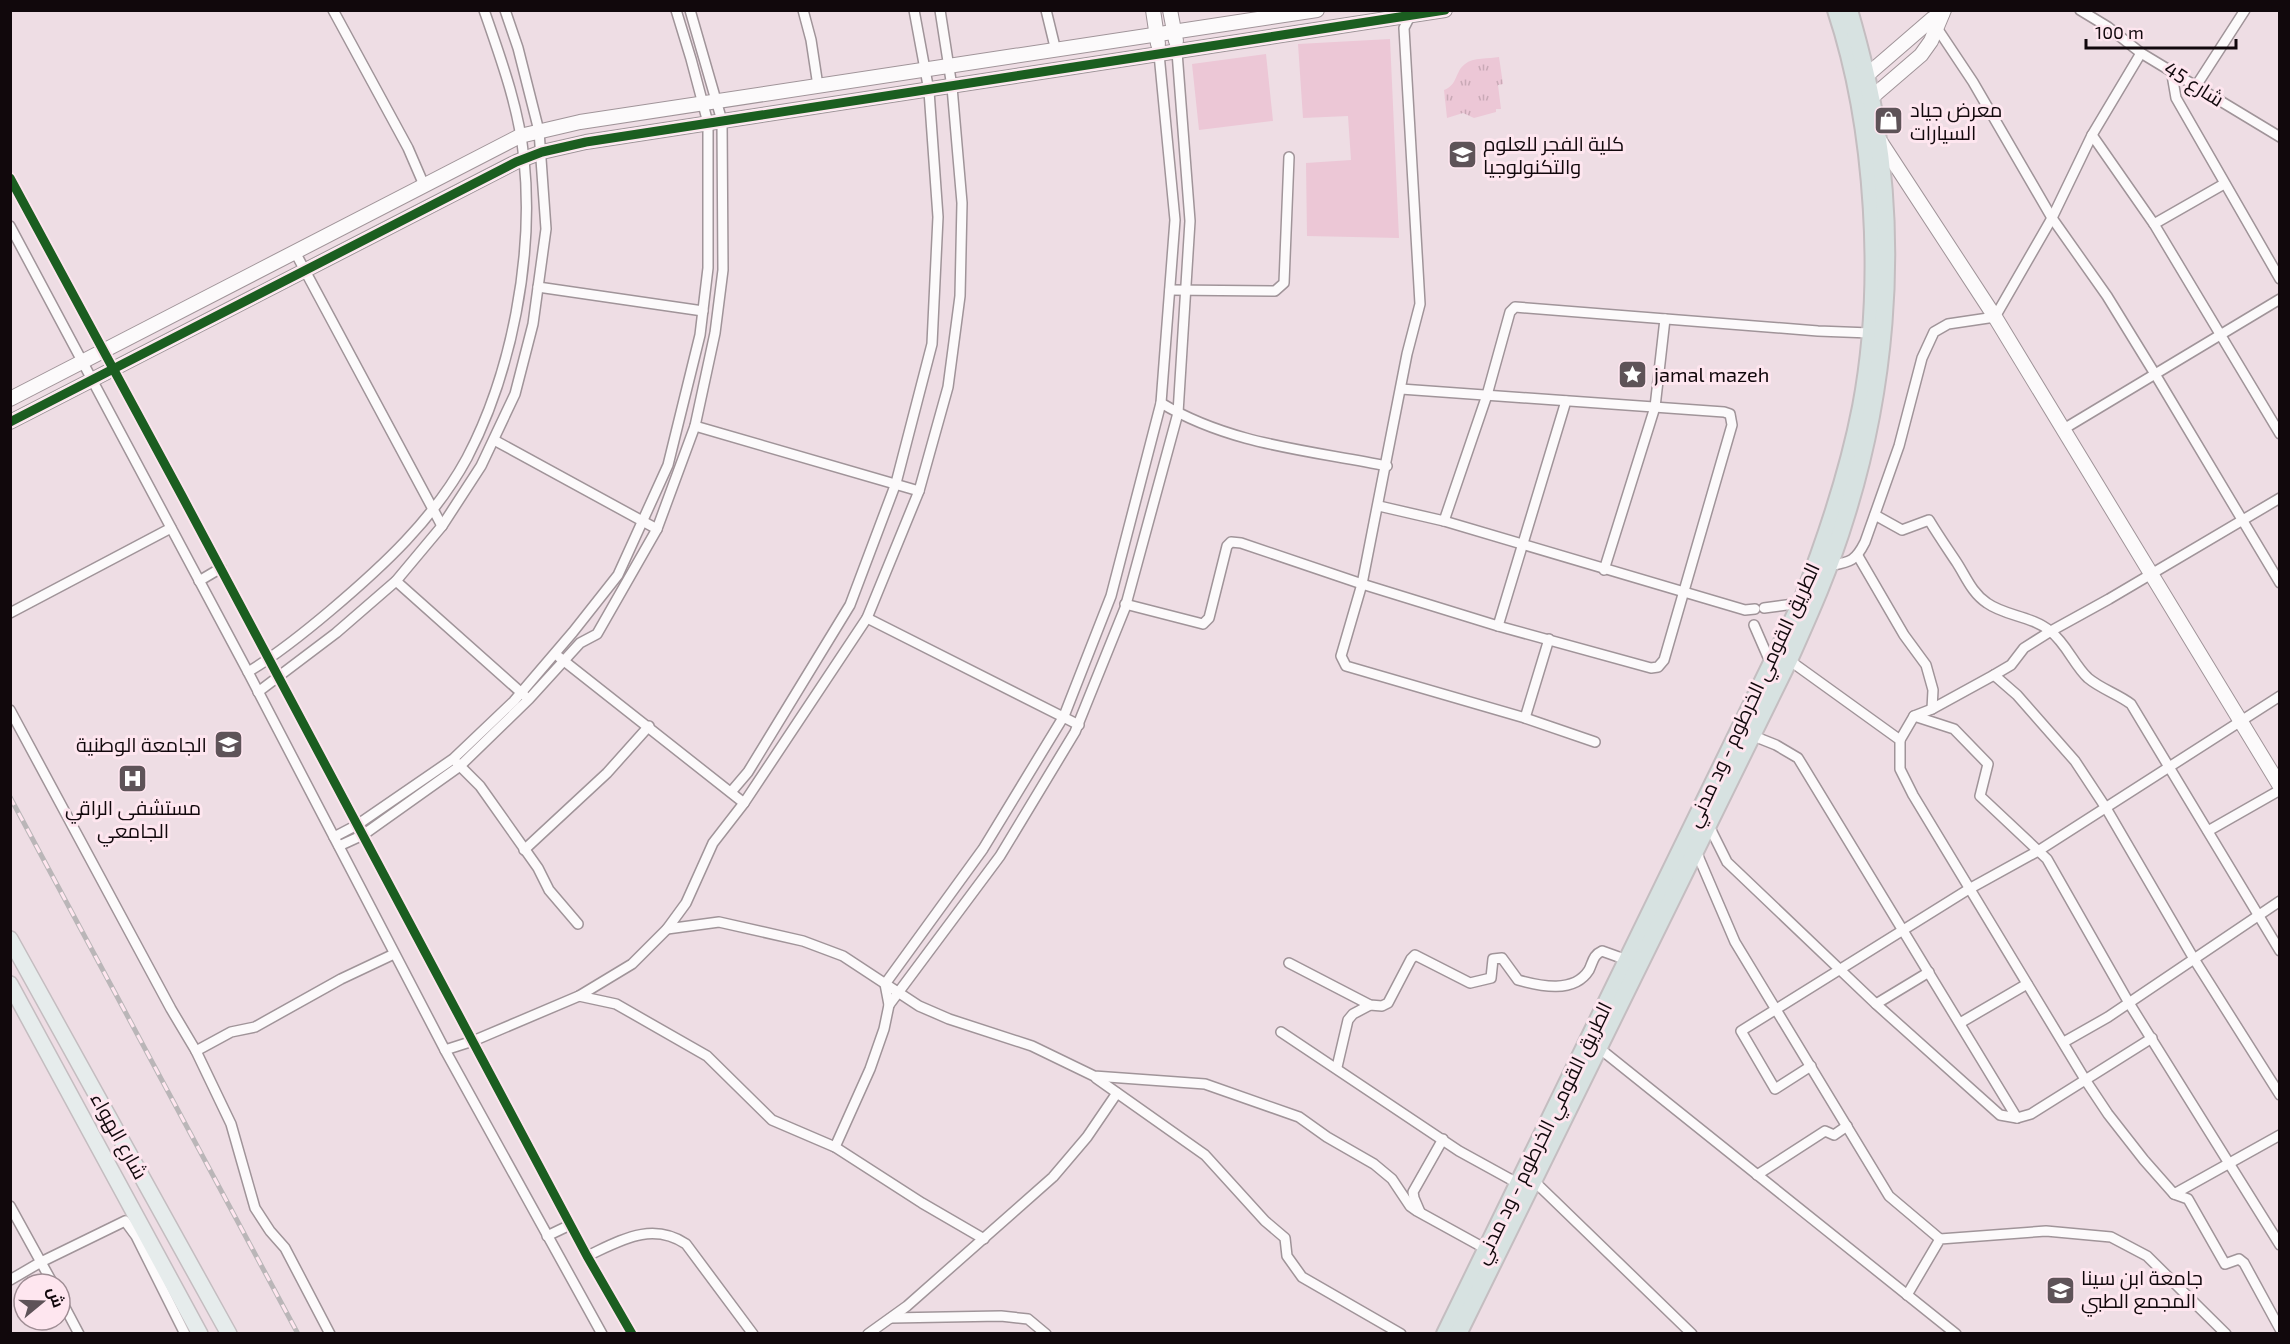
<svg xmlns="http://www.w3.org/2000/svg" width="2290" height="1344" viewBox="0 0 2290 1344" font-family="'Exo 2',Cairo,sans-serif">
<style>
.grass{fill:url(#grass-tufts)}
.park{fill:#ecc7d6}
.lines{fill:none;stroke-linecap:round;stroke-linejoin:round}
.street-casing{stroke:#a09499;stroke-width:12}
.secondary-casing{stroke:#a09499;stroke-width:16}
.primary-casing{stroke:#c4bdc0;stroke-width:18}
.highway-casing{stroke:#c4bdc0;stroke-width:20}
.street{stroke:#fcfafb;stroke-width:9}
.secondary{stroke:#fcfafb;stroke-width:14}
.primary{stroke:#e6ecec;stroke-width:15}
.highway{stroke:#d7e2e1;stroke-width:16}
.rail-casing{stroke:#bab6b8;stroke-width:5}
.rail{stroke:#fee6ef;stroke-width:3;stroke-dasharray:9;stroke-linecap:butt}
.cycleway-casing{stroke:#fee6ef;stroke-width:13}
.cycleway{stroke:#1b5e20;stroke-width:9}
.labels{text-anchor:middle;stroke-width:6;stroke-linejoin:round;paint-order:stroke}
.street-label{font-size:20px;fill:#11080c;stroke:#fee6ef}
.poi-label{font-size:20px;fill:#11080c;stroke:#fee6ef;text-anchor:start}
</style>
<defs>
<pattern id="grass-tufts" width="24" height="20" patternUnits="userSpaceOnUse" patternTransform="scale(1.5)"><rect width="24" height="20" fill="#ecc7d6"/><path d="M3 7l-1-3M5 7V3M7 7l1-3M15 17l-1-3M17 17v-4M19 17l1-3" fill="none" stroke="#c9a9b6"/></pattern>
</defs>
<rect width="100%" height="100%" fill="#eedde4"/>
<path class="grass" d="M1499,57L1503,84L1498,85L1501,109H1496V112L1474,118L1463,113L1447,118L1444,90C1458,85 1455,71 1465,64C1473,57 1489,59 1499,57Z"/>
<g class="park">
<path d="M1390,39L1399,238L1307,236L1306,163L1351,160L1348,116L1303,118L1298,44Z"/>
<path d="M1266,54L1273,121L1199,130L1192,64Z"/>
</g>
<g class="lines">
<defs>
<g id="street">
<path d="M333,10L408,148L424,185"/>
<path d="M803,10L811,40L818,86"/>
<path d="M1046,10L1056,51"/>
<path d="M2080,10L2108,27L2141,53L2280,137"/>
<path d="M1410,16L1404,28L1420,304L1407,354L1362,584L1341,656L1346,666L1525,718L1595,742"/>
<path d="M1937,28L1973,82L2052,218L2107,296L2155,374L2280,583"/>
<path d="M2171,69L2176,98L2280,279"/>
<path d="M2196,86L2245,10"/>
<path d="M2092,135L2154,224L2280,434"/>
<path d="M10,178L182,496L587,1256L632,1334"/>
<path d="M2154,224L2224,184"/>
<path d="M10,226L248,672L445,1050L602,1334"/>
<path d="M295,252L442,526"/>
<path d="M538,287L703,311"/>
<path d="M1170,290L1275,291L1284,283L1289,157"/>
<path d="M1161,403C1231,445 1308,450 1387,466"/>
<path d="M695,426L919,491"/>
<path d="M2062,430L2280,299"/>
<path d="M494,440L657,529"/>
<path d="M1379,506L1444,521L1745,610L1755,609"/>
<path d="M1875,515L1902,530L1929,520C1938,535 1947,548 1957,563C1966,577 1972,593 1987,603C2005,616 2032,616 2050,631C2066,643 2074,665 2088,678C2101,689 2118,694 2131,704L2280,951"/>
<path d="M1444,521L1487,395L1510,312L1515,307L1818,331L1870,333"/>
<path d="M1858,556L1904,635L1926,665L1933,690L1932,709"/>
<path d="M1829,566C1850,562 1855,562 1865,542L1899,446L1922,358L1934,332L1948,324L1995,317L2052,218L2092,135L2141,53"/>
<path d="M1604,570L1655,407L1665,319"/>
<path d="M199,581L221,568"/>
<path d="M396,581L525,696"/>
<path d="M1125,604L1203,624L1209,618L1227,546L1231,542L1241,543L1362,584L1498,626L1651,668L1658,667L1664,660L1732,425L1730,414L1724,412L1401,389"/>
<path d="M1764,608L1801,603"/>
<path d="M10,613L171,528"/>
<path d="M867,618L1079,725"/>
<path d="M1754,625L1771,664"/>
<path d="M1498,626L1566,401"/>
<path d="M559,657L744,803"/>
<path d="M1789,660L1900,740V769L1913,795L2086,1081L2108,1114L2144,1160L2174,1194L2188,1199L2225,1264L2239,1259L2244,1263L2280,1329"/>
<path d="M248,672C278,654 305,632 331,610C383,566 434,519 467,458C512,372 534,256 524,159C519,108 501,59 484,10"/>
<path d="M1994,675L2017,695L2075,761L2106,808L2194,959L2280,1095"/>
<path d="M258,692L336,633L396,581L442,526L481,466L515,394L533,324L546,229L539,131L518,48L505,10"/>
<path d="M10,710L171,1009L196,1051L231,1124L255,1208L270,1231L285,1248L330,1334"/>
<path d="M1914,716L1954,729L1988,764L1980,796L2047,859L2129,1003L2280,1245"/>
<path d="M1525,718L1549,639"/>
<path d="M1751,735L1776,745L1798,758L2017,1118"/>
<path d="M1900,740L1914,716L1932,709L1994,675L2011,665L2024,648L2051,631L2109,599L2280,498"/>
<path d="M457,763L480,786L538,868L549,890L578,924"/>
<path d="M731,792L748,772L850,605L896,483L932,344L938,217L929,91L914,10"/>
<path d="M1708,824L1727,862L1876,1004L2000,1115L2017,1118L2031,1114L2152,1038"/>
<path d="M2208,831L2280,790"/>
<path d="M334,837L357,825L453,759L514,701L573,632L618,575L668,465L700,335L708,268V123L691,59L676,10"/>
<path d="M339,846L363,835L460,766L529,699L580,643L597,634L657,529L695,426L715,333L723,270L722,121L690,10"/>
<path d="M524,850L607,773L649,726"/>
<path d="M1696,851L1735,942L1889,1196L1940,1239"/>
<path d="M667,929L719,922L803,941L843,956L919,1006L949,1019L1032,1046L1094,1076L1205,1084L1299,1117L1327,1137L1374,1164L1392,1179L1410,1206L1417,1211L1486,1249"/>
<path d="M1289,963L1370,1005L1382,1006L1388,1003L1411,959L1415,955L1470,983L1491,978L1493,959L1502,958L1518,980C1540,986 1574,994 1589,970C1593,962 1593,955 1602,951L1627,960"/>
<path d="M579,996L616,1004L707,1056L772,1120L835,1147L922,1203L984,1239"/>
<path d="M1876,1004L1929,972"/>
<path d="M889,1005L1000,856L1075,732L1125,608L1178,413L1190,221L1177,52"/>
<path d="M1960,1023L2027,984"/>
<path d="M1281,1032L1459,1151L1519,1184"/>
<path d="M2064,1042L2108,1017L2280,901"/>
<path d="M1599,1048L1956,1334"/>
<path d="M445,1050L473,1041L579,996L632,964L667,929L686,903L713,843L744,803L867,618L919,491L948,387L960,296L962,203L952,87L940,10"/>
<path d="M196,1051L231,1032L255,1027L341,979L394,954"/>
<path d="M1811,1066L1775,1089L1741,1031L1969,889L2038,851L2280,696"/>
<path d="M1337,1067L1348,1020L1353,1014L1370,1005"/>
<path d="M1096,1078L1205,1155L1265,1221L1285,1238L1287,1256L1302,1277L1401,1334"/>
<path d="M835,1147L870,1069L884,1029L889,1005L885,984L983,849L1064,716L1111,596L1161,403L1175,220L1159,54"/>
<path d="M1757,1175L1825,1131L1834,1135L1847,1126"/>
<path d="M1534,1181L1692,1334"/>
<path d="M2174,1194L2280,1135"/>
<path d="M10,1206L53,1284"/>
<path d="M1420,1212L1414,1198L1413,1192L1443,1139"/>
<path d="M547,1236L570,1225"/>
<path d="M587,1256C620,1241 651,1221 686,1244L753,1334"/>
<path d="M10,1280L41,1262L125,1221L136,1236L185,1334"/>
<path d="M1907,1295L1940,1239L2046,1231L2111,1237L2147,1256L2226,1334"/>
<path d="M60,1298L79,1334"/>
<path d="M891,1318L1001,1316L1028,1319L1046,1334"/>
<path d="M868,1334L907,1306L1053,1177L1087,1137L1117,1093"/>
</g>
<g id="secondary">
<path d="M1153,10L1158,44"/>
<path d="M1170,10L1176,41"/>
<path d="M1866,76L1932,19L1942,14"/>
<path d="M1871,98L1921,55L1931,41L1944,10"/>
<path d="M1878,138L1995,317L2280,786"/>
<path d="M10,399L520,136L580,122L1317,10"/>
<path d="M10,422L516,162L542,152L586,142L1445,10"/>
</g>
<g id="primary">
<path d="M10,939L229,1334"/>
<path d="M10,984L200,1334"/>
</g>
<g id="highway">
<path d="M1445,1334L1801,603C1826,539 1848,474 1861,407C1884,286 1875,128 1836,10"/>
<path d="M1458,1334L1789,660C1810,613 1831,566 1846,516C1885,391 1897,255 1876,126C1870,87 1860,48 1849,10"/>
</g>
</defs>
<use href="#street" class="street-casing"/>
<use href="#secondary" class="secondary-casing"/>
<use href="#primary" class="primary-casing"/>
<use href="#highway" class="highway-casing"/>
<use href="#street" class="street"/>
<use href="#secondary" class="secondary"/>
<use href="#primary" class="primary"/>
<use href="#highway" class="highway"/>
<defs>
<path id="rail" d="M10,797L298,1334"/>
</defs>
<use href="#rail" class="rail-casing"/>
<use href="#rail" class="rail"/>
<defs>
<g id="cycleway">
<path d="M10,178L182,496L587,1256L632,1334"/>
<path d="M10,422L516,162L542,152L586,142L1445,10"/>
</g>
</defs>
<use href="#cycleway" class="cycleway-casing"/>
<use href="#cycleway" class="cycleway"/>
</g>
<defs>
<symbol id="shop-square" viewBox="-11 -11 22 22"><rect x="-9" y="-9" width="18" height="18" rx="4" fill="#5e5358" stroke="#fee6ef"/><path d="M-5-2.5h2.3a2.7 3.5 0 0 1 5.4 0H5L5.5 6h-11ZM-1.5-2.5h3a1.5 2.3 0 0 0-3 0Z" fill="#fff"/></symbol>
<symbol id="university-square" viewBox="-11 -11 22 22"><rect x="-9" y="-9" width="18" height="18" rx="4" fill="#5e5358" stroke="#fee6ef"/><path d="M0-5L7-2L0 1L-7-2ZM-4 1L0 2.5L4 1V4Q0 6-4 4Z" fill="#fff"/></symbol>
<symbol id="sight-square" viewBox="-11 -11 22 22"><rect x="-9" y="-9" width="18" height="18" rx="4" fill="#5e5358" stroke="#fee6ef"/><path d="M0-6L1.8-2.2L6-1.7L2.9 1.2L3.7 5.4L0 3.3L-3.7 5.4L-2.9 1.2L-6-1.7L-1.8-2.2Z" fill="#fff"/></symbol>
<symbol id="hospital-square" viewBox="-11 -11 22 22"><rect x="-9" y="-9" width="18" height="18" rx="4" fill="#5e5358" stroke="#fee6ef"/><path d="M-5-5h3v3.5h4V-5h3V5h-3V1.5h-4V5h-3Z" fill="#fff"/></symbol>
</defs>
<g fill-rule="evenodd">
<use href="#shop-square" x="1872" y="104" width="33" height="33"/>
<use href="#university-square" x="1446" y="138" width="33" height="33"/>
<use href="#sight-square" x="1616" y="358" width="33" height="33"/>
<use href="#university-square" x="212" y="728" width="33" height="33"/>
<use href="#hospital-square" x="116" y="762" width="33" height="33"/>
<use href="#university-square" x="2044" y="1274" width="33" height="33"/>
</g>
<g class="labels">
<g class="street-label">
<text transform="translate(2194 84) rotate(32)" y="7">شارع 45</text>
<text transform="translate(1753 695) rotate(-65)" y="7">الطريق القومي الخرطوم - ود مدني</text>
<text transform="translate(1543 1133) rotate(-64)" y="7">الطريق القومي الخرطوم - ود مدني</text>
<text transform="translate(119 1136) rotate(61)" y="7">شارع الهواء</text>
</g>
<g class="poi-label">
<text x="1910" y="117">معرض جياد<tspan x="1910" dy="23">السيارات</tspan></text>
<text x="1483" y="151">كلية الفجر للعلوم<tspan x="1483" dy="23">والتكنولوجيا</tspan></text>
<text x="1654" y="382">jamal mazeh</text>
<text x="207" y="752" text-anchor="end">الجامعة الوطنية</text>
<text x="133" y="815" text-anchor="middle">مستشفى الراقي<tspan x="133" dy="23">الجامعي</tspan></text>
<text x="2081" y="1285">جامعة ابن سينا<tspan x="2081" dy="23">المجمع الطبي</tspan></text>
</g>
</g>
<rect width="2290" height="1344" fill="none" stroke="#11080c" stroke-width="24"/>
<g transform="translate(42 1302) rotate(71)"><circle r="28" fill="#fee6ef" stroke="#9f8d94" stroke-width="1.5"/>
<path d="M0-4.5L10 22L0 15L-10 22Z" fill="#5e5358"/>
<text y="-9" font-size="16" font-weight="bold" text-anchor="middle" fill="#11080c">ش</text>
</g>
<path d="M2086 39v9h150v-9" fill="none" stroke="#11080c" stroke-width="3"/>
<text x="2095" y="39" font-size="18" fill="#11080c" stroke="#fee6ef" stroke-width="4.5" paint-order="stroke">100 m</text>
</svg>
